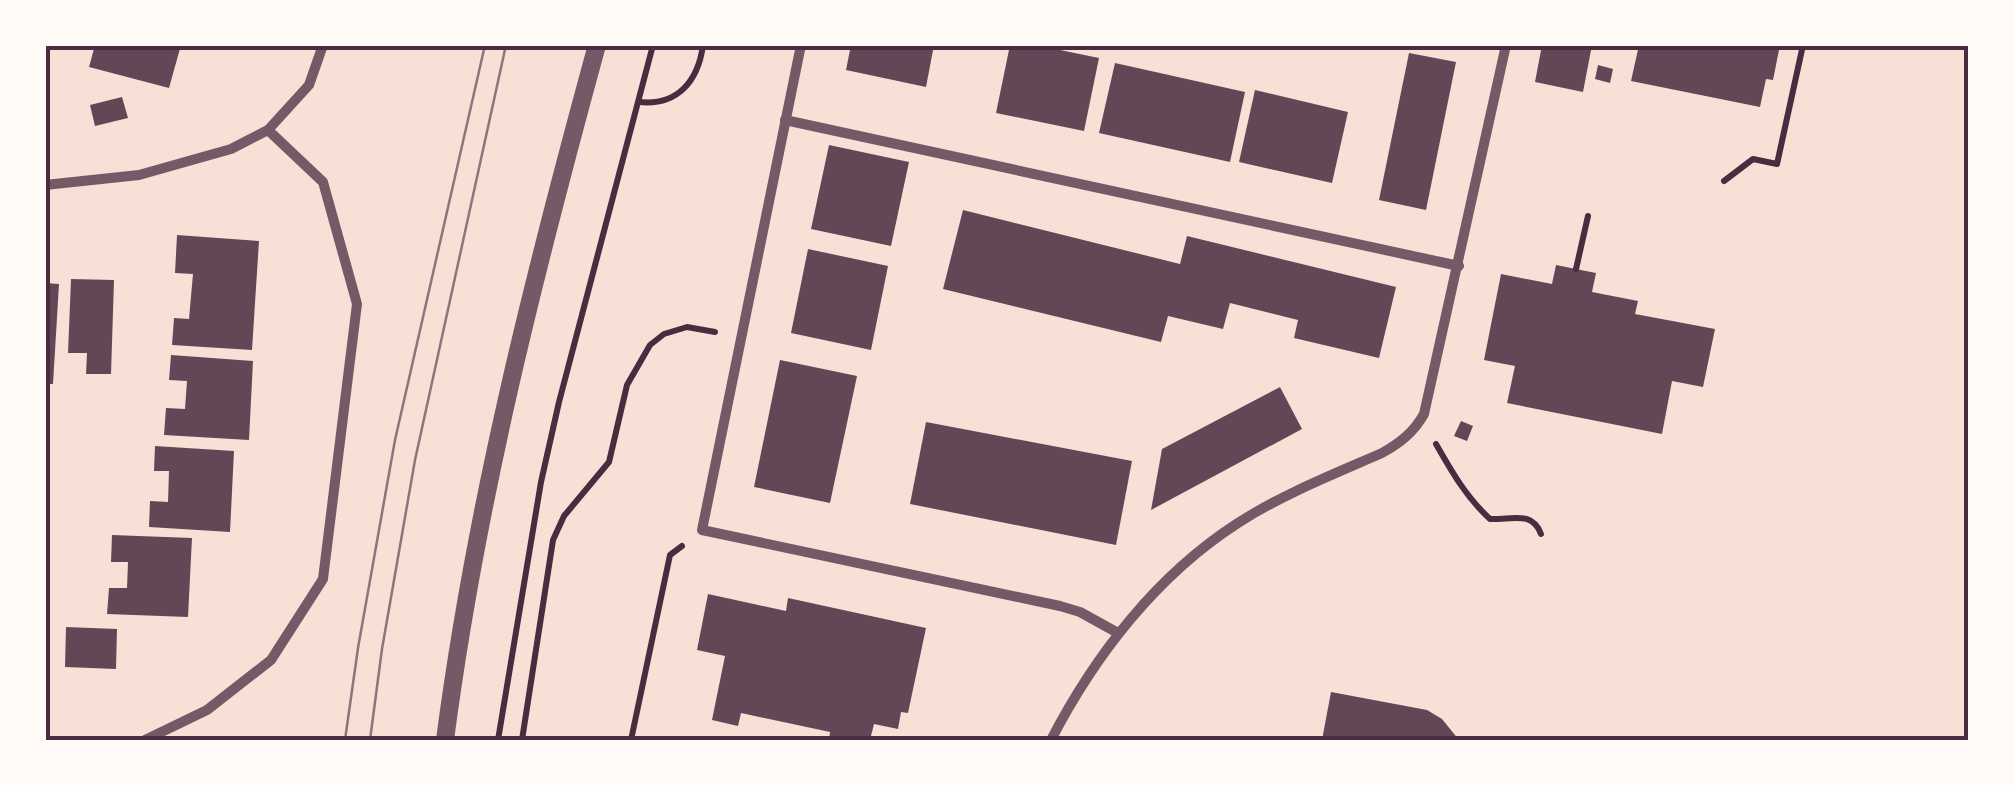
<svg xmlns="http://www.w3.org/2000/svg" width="2013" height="785" viewBox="0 0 2013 785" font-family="'Source Sans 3',sans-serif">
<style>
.building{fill:#644757}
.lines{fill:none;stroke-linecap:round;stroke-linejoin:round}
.path{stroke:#4a2c40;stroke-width:6}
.minor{stroke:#755966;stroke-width:10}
.tertiary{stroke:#755966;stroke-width:18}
.tram{stroke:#8f747c;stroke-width:2.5}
.neatline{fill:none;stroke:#4a2c40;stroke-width:4}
</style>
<rect width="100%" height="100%" fill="#f7e1d7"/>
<g class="building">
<path d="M95,45H181L169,88L89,67Z"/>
<path d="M851,45H934L926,87L846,70Z"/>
<path d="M1010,45H1036L1099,58L1084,131L996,113Z"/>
<path d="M1542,45H1592L1583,92L1535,82Z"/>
<path d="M1639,45H1780L1773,80L1766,79L1760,107L1631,81Z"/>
<path d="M1409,53L1456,62L1426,210L1379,200Z"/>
<path d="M1115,63L1245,92L1230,162L1099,133Z"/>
<path d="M1598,65L1613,69L1610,83L1595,79Z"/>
<path d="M1255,90L1348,112L1332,183L1239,162Z"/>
<path d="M122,97L128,118L95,126L90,105Z"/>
<path d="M829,145L909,162L891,246L811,229Z"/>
<path d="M963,210L1180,264L1187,236L1396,287L1379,358L1294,338L1298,320L1230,303L1223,329L1168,316L1161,342L943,289Z"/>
<path d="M177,235L259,241L252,350L172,345L174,318L189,319L193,274L175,273Z"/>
<path d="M808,249L888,266L871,350L791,333Z"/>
<path d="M1556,265L1596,273L1592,292L1638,301L1635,314L1715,329L1703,387L1672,381L1662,434L1507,403L1515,366L1484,360L1501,274L1552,284Z"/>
<path d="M71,279L114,280L111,374H86L87,353H68Z"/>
<path d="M45,283L59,284L53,384H45Z"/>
<path d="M171,355L253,361L249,440L164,435L166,408L185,409L187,381L169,380Z"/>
<path d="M780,360L857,376L830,503L754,487Z"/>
<path d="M1280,387L1302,429L1151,510L1162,449Z"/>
<path d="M1461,421L1473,426L1467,441L1454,436Z"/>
<path d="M926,422L1132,461L1116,545L910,504Z"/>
<path d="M155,446L234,451L230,532L149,527L150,501L168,502L169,471H154Z"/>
<path d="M112,535L192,538L188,617L107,614L109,588H127L128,562H111Z"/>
<path d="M708,594L786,611L788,598L926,628L908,713L901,712L898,729L874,724L870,740H829L830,732L741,713L738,726L712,720L725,656L697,650Z"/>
<path d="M66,627L117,629L116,669L65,667Z"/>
<path d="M1331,692L1427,710L1442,719L1459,740H1322Z"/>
</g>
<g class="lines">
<g class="path">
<path d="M639,102C677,106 698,82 703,45"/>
<path d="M1724,181L1753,159L1777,164L1803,45"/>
<path d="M1576,269L1588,216"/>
<path d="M1436,444C1452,472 1466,497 1490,519C1511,520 1532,510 1541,534"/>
<path d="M498,740L541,482L559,402L653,45"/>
<path d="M522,740L553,540L564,516L609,462L627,385L650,345L664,334L687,327L715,332"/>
<path d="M631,740L670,555L682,546"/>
</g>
<g class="minor">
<path d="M801,45L702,530L1060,606L1080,612L1118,633"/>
<path d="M785,120L1459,266"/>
<path d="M45,185L139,175L231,149L268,130L309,85L323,45"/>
<path d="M145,740L207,710L271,660L323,579L357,304L323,182L268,130"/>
<path d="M1051,740C1095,655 1157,575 1238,523C1283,494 1334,474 1382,453C1400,443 1414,432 1424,414L1506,45"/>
</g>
<path class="tertiary" d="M445,740C476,503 534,275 597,45"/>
<g class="tram">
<path d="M345,740L358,648L395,440L485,45"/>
<path d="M370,740L382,649L415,460L506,45"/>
</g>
</g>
<rect width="2013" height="785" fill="none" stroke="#fffaf5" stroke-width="95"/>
<rect x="48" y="48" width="1918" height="690" class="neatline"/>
</svg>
